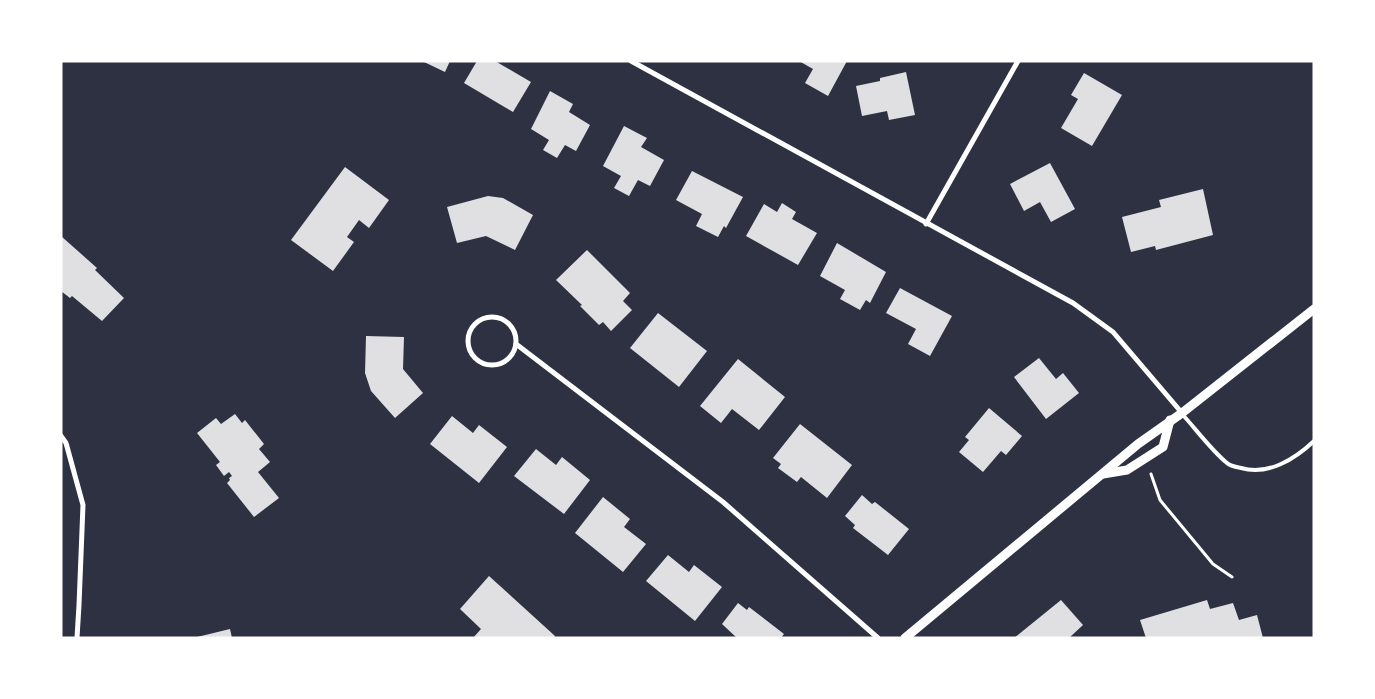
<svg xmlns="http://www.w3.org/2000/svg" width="1375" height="699" viewBox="0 0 1375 699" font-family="Helvetica,sans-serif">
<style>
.building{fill:#e0e0e3}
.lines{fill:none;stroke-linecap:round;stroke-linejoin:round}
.path{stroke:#fff;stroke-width:3}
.service{stroke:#fff;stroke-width:4}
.minor{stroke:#fff;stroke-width:5}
.tertiary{stroke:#fff;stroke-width:9}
</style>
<rect width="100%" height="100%" fill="#2d3142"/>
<g class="building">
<path d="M422,61H450L445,72Z"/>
<path d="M477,61H495L531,82L513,112L464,83Z"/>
<path d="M799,61H847L828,96L805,83L813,69Z"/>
<path d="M906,72L915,115L889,120L887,111L862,116L856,86L880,81V78Z"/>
<path d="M1084,73L1122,95L1092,146L1061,128L1078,99L1071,95Z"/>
<path d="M550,91L573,104L569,112L590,125L576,151L565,145L557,158L543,150L549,140L531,129Z"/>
<path d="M624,126L647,138L641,147L664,160L650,186L638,180L629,196L614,188L621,176L603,166Z"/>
<path d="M1050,163L1075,209L1051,222L1040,202L1024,211L1010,184Z"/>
<path d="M345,167L389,200L369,228L359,220L347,237L354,242L333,271L291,240Z"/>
<path d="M692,171L743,197L726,228L724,226L718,237L696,226L702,214L676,200Z"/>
<path d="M1203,189L1213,235L1156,250L1155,246L1131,252L1122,217L1161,207L1159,200Z"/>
<path d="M488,196L503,198L533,215L515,250L486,236L457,243L447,207Z"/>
<path d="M782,203L796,212L792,219L817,233L798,265L746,236L764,204L777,212Z"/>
<path d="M61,236L97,268L95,270L124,298L102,321L72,296L70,298L61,291Z"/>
<path d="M837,243L886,272L870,303L866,300L860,310L840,299L845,290L820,276Z"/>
<path d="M587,250L630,293L623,301L632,310L611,331L603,322L599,325L580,306L582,305L556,280Z"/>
<path d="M900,288L952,316L930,356L908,344L916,329L886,313Z"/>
<path d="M658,313L707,351L679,387L630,348Z"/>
<path d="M366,336L404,337L403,369L423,393L395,418L371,391L365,373Z"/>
<path d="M1039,358L1056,379L1063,373L1079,393L1046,419L1014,377Z"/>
<path d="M738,359L785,397L759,430L732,409L721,423L700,406Z"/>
<path d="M989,408L1022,436L1006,455L1001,451L983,472L959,452L969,440L965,437Z"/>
<path d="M235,414L242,423L245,420L264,444L259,449L270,462L258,472L279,498L254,517L227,483L230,480L229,478L232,476L229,472L224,476L216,465L220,462L197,433L216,418L221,424Z"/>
<path d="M452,416L473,433L479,425L507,447L479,483L430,444Z"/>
<path d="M800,424L852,465L827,498L801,477L797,482L778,468L781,464L773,458Z"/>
<path d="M536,449L556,465L562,457L590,480L564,514L514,476Z"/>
<path d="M862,495L872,504L875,502L909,529L888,555L853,528L855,525L845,516Z"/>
<path d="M603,497L630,519L624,527L646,544L623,572L575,533Z"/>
<path d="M668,555L689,572L694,565L722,587L695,621L646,581Z"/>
<path d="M489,576L555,636L554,638H473L481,629L460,609Z"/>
<path d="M1061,600L1083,625L1069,638H1014Z"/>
<path d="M1207,600L1210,609L1233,603L1239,620L1257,615L1263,638H1146L1140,620Z"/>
<path d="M738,603L747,610L749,607L784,634L781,638H737L722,624Z"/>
<path d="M230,629L232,638H198L197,637Z"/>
</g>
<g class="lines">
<path class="path" d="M1151,474L1160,500L1213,564L1232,577"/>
<path class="service" d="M1182,414C1195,428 1212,451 1227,463C1230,466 1236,467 1241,468C1268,476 1295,459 1314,441"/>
<g class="minor">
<path d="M631,61L1073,303L1113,332L1182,413"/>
<path d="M926,224L1018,61"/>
<circle cx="492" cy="341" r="24"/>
<path d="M516,344L723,502L878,638"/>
<path d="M61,436L66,443L83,505L79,605L77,638"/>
</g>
<g class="tertiary">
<path d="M1103,474L1127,470L1163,447L1170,420"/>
<path d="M905,638L1138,444L1182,413L1314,309"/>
</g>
</g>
<rect width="1375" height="699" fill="none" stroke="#ffffff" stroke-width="125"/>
</svg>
